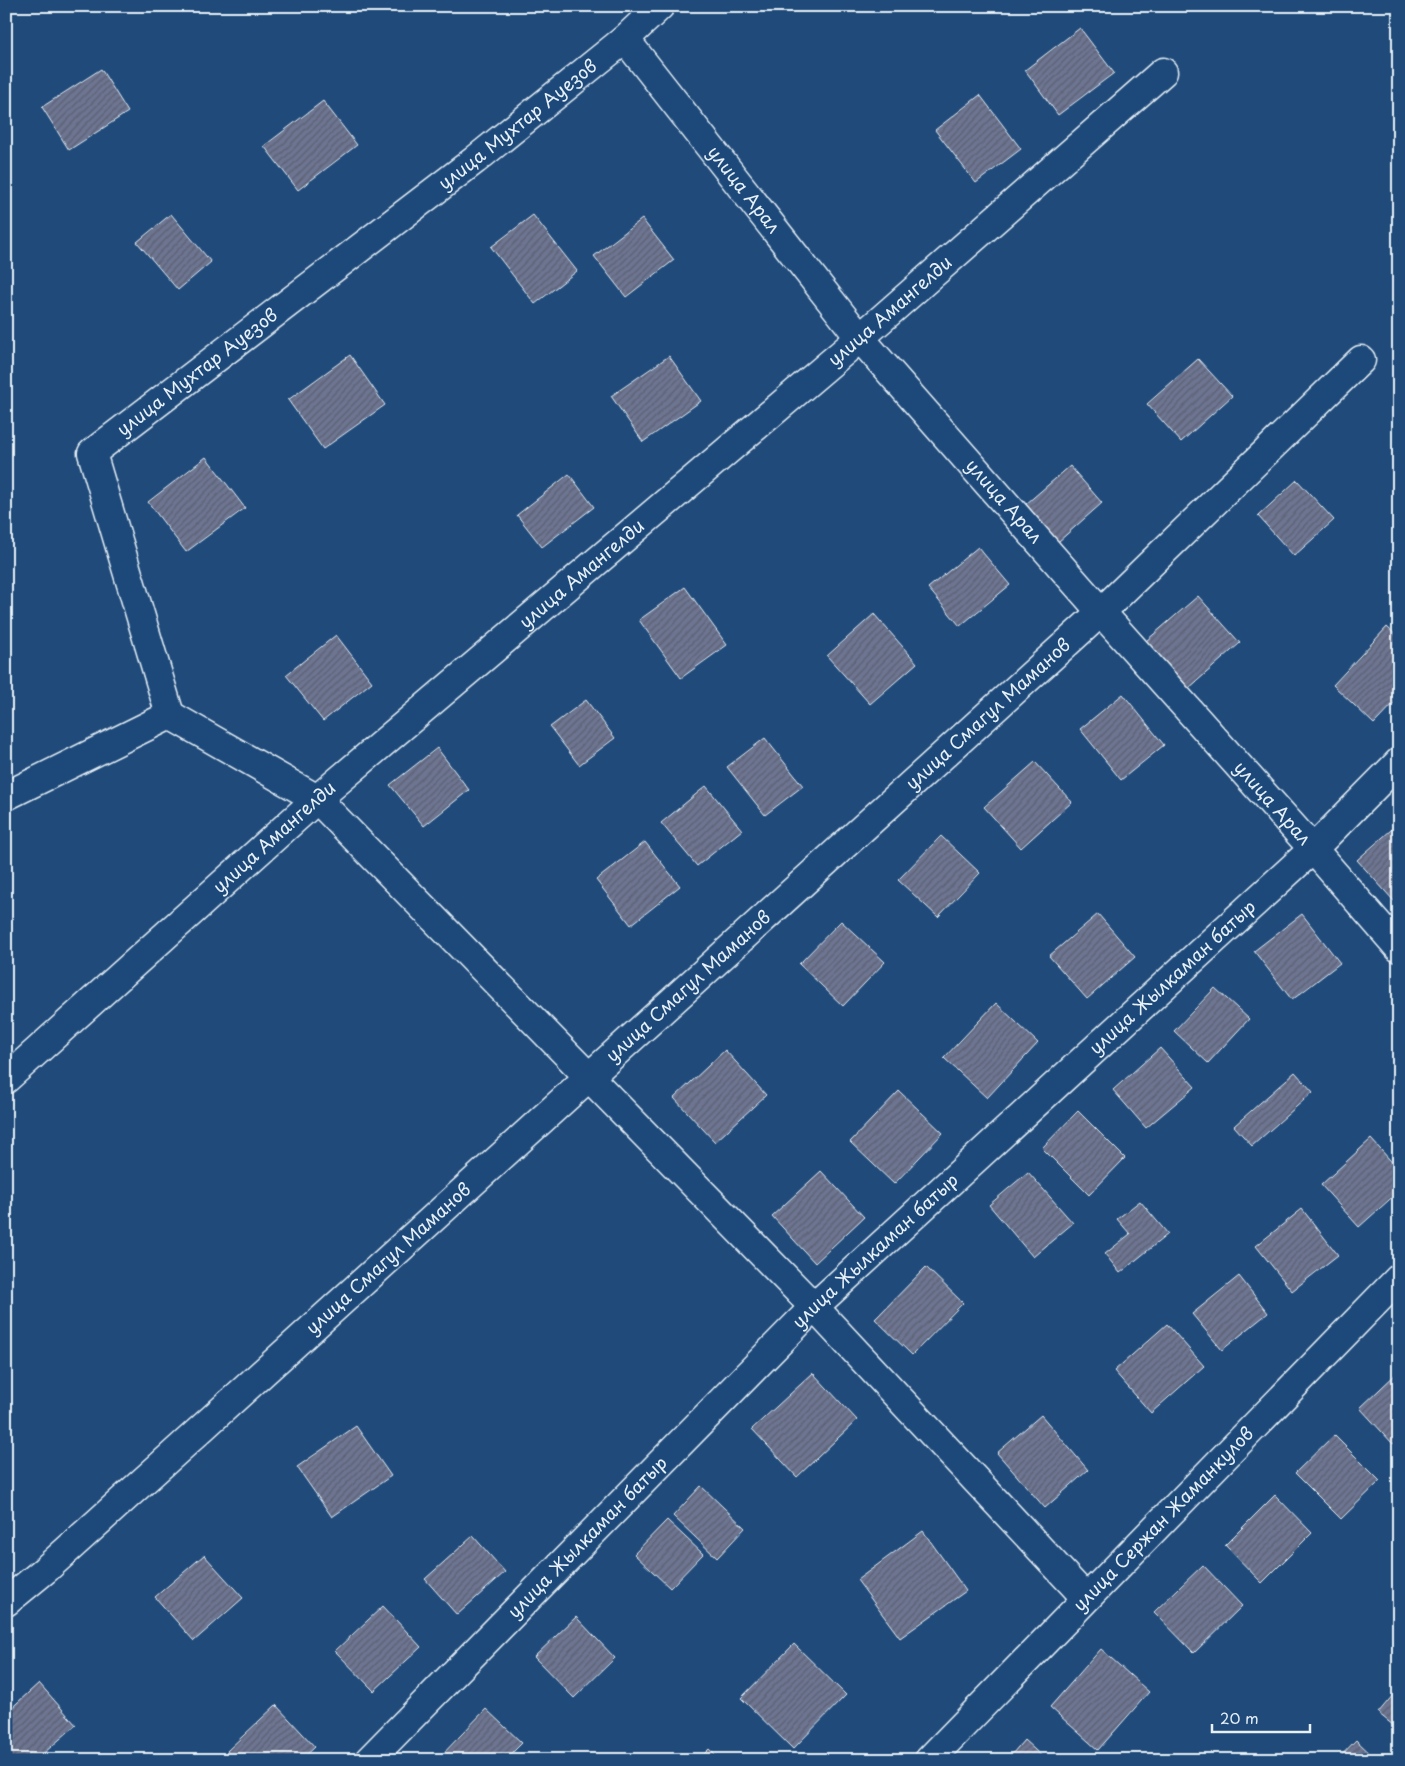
<svg xmlns="http://www.w3.org/2000/svg" width="1405" height="1766" viewBox="0 0 1405 1766" font-family="'Playpen Sans',sans-serif">
<style>
.building{fill:url(#building-hatch);stroke:#e8f1f8}
.lines{fill:none;stroke-linecap:round;stroke-linejoin:round}
.minor-casing{stroke:#e8f1f8;stroke-width:31}
.minor{stroke:#1f4a7a;stroke-width:28}
.labels{text-anchor:middle;stroke-width:4.5;stroke-linejoin:round;paint-order:stroke}
.street-label{font-size:18px;fill:#e8f1f8;stroke:#1f4a7a}
</style>
<defs>
<pattern id="building-hatch" width="6" height="6" patternUnits="userSpaceOnUse" patternTransform="scale(1.25)"><rect width="6" height="6" fill="#6d7491"/><path d="M-1 1l2-2M0 6l6-6M5 7l2-2" fill="none" stroke="#5b6071"/></pattern>
</defs>
<rect width="100%" height="100%" fill="#1f4a7a"/>
<filter id="ink" filterUnits="userSpaceOnUse"><feTurbulence type="fractalNoise" baseFrequency=".02" numOctaves="2"/><feDisplacementMap in="SourceGraphic" scale="10" xChannelSelector="R" yChannelSelector="G"/><feConvolveMatrix kernelMatrix="1 2 1 2 8 2 1 2 1" color-interpolation-filters="sRGB"/></filter>
<g filter="url(#ink)">
<g class="building">
<path d="M1080,28L1114,73L1058,115L1025,70Z"/>
<path d="M101,69L128,112L69,150L42,107Z"/>
<path d="M980,95L1021,149L976,183L935,130Z"/>
<path d="M323,101L357,145L298,190L264,146Z"/>
<path d="M171,214L211,262L178,290L137,242Z"/>
<path d="M533,215L577,271L535,304L491,247Z"/>
<path d="M642,219L674,260L626,297L594,256Z"/>
<path d="M350,355L385,405L323,449L288,400Z"/>
<path d="M669,356L701,401L643,442L611,396Z"/>
<path d="M1198,359L1232,396L1181,442L1147,404Z"/>
<path d="M206,457L245,508L186,552L148,502Z"/>
<path d="M1070,466L1102,503L1058,542L1026,504Z"/>
<path d="M569,474L594,507L542,547L517,515Z"/>
<path d="M1297,480L1334,520L1294,556L1258,516Z"/>
<path d="M978,547L1010,585L960,626L928,588Z"/>
<path d="M685,587L727,645L681,678L639,620Z"/>
<path d="M1198,596L1240,643L1188,689L1146,641Z"/>
<path d="M874,614L917,663L870,704L827,656Z"/>
<path d="M1387,627L1399,638V698L1374,724L1333,685Z"/>
<path d="M336,635L372,682L323,721L286,675Z"/>
<path d="M1123,694L1164,745L1121,780L1080,729Z"/>
<path d="M586,700L615,738L579,765L550,727Z"/>
<path d="M765,738L803,786L765,815L727,767Z"/>
<path d="M437,748L469,790L424,826L390,785Z"/>
<path d="M1035,762L1072,802L1021,848L984,807Z"/>
<path d="M706,786L742,830L697,866L661,823Z"/>
<path d="M1399,823V897L1394,901L1357,860Z"/>
<path d="M941,836L980,873L938,917L898,880Z"/>
<path d="M645,842L680,886L631,925L596,880Z"/>
<path d="M1098,914L1135,957L1087,999L1049,956Z"/>
<path d="M1302,914L1340,963L1292,1000L1254,951Z"/>
<path d="M841,921L885,962L843,1006L799,964Z"/>
<path d="M1215,988L1249,1019L1208,1063L1174,1031Z"/>
<path d="M996,1003L1038,1043L987,1098L944,1058Z"/>
<path d="M1160,1048L1195,1087L1146,1128L1113,1090Z"/>
<path d="M725,1050L766,1095L715,1142L674,1098Z"/>
<path d="M1295,1072L1313,1092L1252,1146L1234,1126Z"/>
<path d="M899,1091L943,1133L894,1184L850,1142Z"/>
<path d="M1078,1111L1125,1158L1089,1195L1042,1148Z"/>
<path d="M1371,1139L1399,1170V1191L1359,1227L1321,1185Z"/>
<path d="M821,1171L864,1217L815,1263L772,1216Z"/>
<path d="M1028,1172L1073,1223L1033,1257L989,1205Z"/>
<path d="M1140,1201L1168,1234L1120,1273L1105,1254L1130,1234L1117,1219Z"/>
<path d="M1302,1209L1338,1255L1292,1291L1256,1246Z"/>
<path d="M926,1267L963,1303L912,1355L875,1319Z"/>
<path d="M1239,1276L1268,1313L1222,1350L1192,1314Z"/>
<path d="M1167,1324L1204,1366L1151,1413L1114,1371Z"/>
<path d="M1399,1371V1439L1393,1444L1360,1408Z"/>
<path d="M813,1373L857,1420L797,1477L752,1429Z"/>
<path d="M1041,1415L1088,1470L1045,1508L997,1453Z"/>
<path d="M356,1426L391,1476L332,1517L297,1467Z"/>
<path d="M1334,1435L1380,1481L1341,1519L1295,1473Z"/>
<path d="M701,1486L745,1528L717,1558L673,1516Z"/>
<path d="M1275,1495L1312,1533L1262,1583L1225,1545Z"/>
<path d="M667,1520L703,1554L670,1588L634,1554Z"/>
<path d="M923,1531L966,1591L900,1638L857,1580Z"/>
<path d="M473,1536L505,1572L457,1615L425,1579Z"/>
<path d="M204,1555L243,1598L194,1641L155,1597Z"/>
<path d="M1203,1565L1242,1606L1194,1653L1154,1612Z"/>
<path d="M383,1606L421,1647L374,1691L335,1651Z"/>
<path d="M576,1617L615,1658L574,1698L534,1657Z"/>
<path d="M794,1644L846,1695L793,1749L741,1698Z"/>
<path d="M1101,1649L1149,1692L1098,1750L1050,1707Z"/>
<path d="M39,1683L76,1725L36,1760H12L6,1754V1713Z"/>
<path d="M1399,1688V1730L1378,1713Z"/>
<path d="M276,1705L315,1747L301,1760H236L227,1751Z"/>
<path d="M486,1709L522,1743L505,1760H437Z"/>
<path d="M1024,1740L1046,1760H1007Z"/>
<path d="M1356,1740L1377,1760H1337Z"/>
<path d="M709,1749L720,1760H698Z"/>
</g>
<g class="lines">
<defs>
<g id="minor">
<path id="s1" d="M625,39L860,338L1101,612L1313,849L1399,948"/>
<path d="M170,715L317,799L814,1307L1086,1598"/>
<path id="s2" d="M170,715L92,453L475,160L625,39L660,6"/>
<path d="M6,796L170,715"/>
<path id="s3" d="M6,1079L317,799L860,338L1163,72"/>
<path id="s4" d="M6,1602L45,1570L179,1449L1101,612L1361,360"/>
<path id="s5" d="M369,1760L814,1307L1313,849L1399,762"/>
<path id="s6" d="M929,1760L1399,1278"/>
</g>
</defs>
<use href="#minor" class="minor-casing"/>
<use href="#minor" class="minor"/>
</g>
</g>
<g class="labels">
<g class="street-label">
<text dy="6" stroke="none"><textPath href="#s2" startOffset="811">улица Мухтар Ауезов</textPath></text>
<text dy="6" stroke="none"><textPath href="#s1" startOffset="192">улица Арал</textPath></text>
<text dy="6" stroke="none"><textPath href="#s3" startOffset="1171">улица Амангелди</textPath></text>
<text dy="6" stroke="none"><textPath href="#s2" startOffset="406">улица Мухтар Ауезов</textPath></text>
<text dy="6" stroke="none"><textPath href="#s1" startOffset="598">улица Арал</textPath></text>
<text dy="6" stroke="none"><textPath href="#s3" startOffset="766">улица Амангелди</textPath></text>
<text dy="6" stroke="none"><textPath href="#s4" startOffset="1324">улица Смагул Маманов</textPath></text>
<text dy="6" stroke="none"><textPath href="#s1" startOffset="1002">улица Арал</textPath></text>
<text dy="6" stroke="none"><textPath href="#s3" startOffset="361">улица Амангелди</textPath></text>
<text dy="6" stroke="none"><textPath href="#s5" startOffset="1122">улица Жылкаман батыр</textPath></text>
<text dy="6" stroke="none"><textPath href="#s4" startOffset="919">улица Смагул Маманов</textPath></text>
<text dy="6" stroke="none"><textPath href="#s5" startOffset="718">улица Жылкаман батыр</textPath></text>
<text dy="6" stroke="none"><textPath href="#s4" startOffset="514">улица Смагул Маманов</textPath></text>
<text dy="6" stroke="none"><textPath href="#s6" startOffset="336">улица Сержан Жаманкулов</textPath></text>
<text dy="6" stroke="none"><textPath href="#s5" startOffset="312">улица Жылкаман батыр</textPath></text>
</g>
</g>
<rect width="1405" height="1766" fill="none" stroke="#1f4a7a" stroke-width="25"/>
<rect x="12" y="12" width="1380" height="1741" fill="none" stroke="#e8f1f8" stroke-width="2" filter="url(#ink)"/>
<path d="M1212 1724v8h98v-8" fill="none" stroke="#e8f1f8" stroke-width="2.5"/>
<text x="1220" y="1724" font-size="15" fill="#e8f1f8" stroke="#1f4a7a" stroke-width="4" paint-order="stroke">20 m</text>
</svg>
